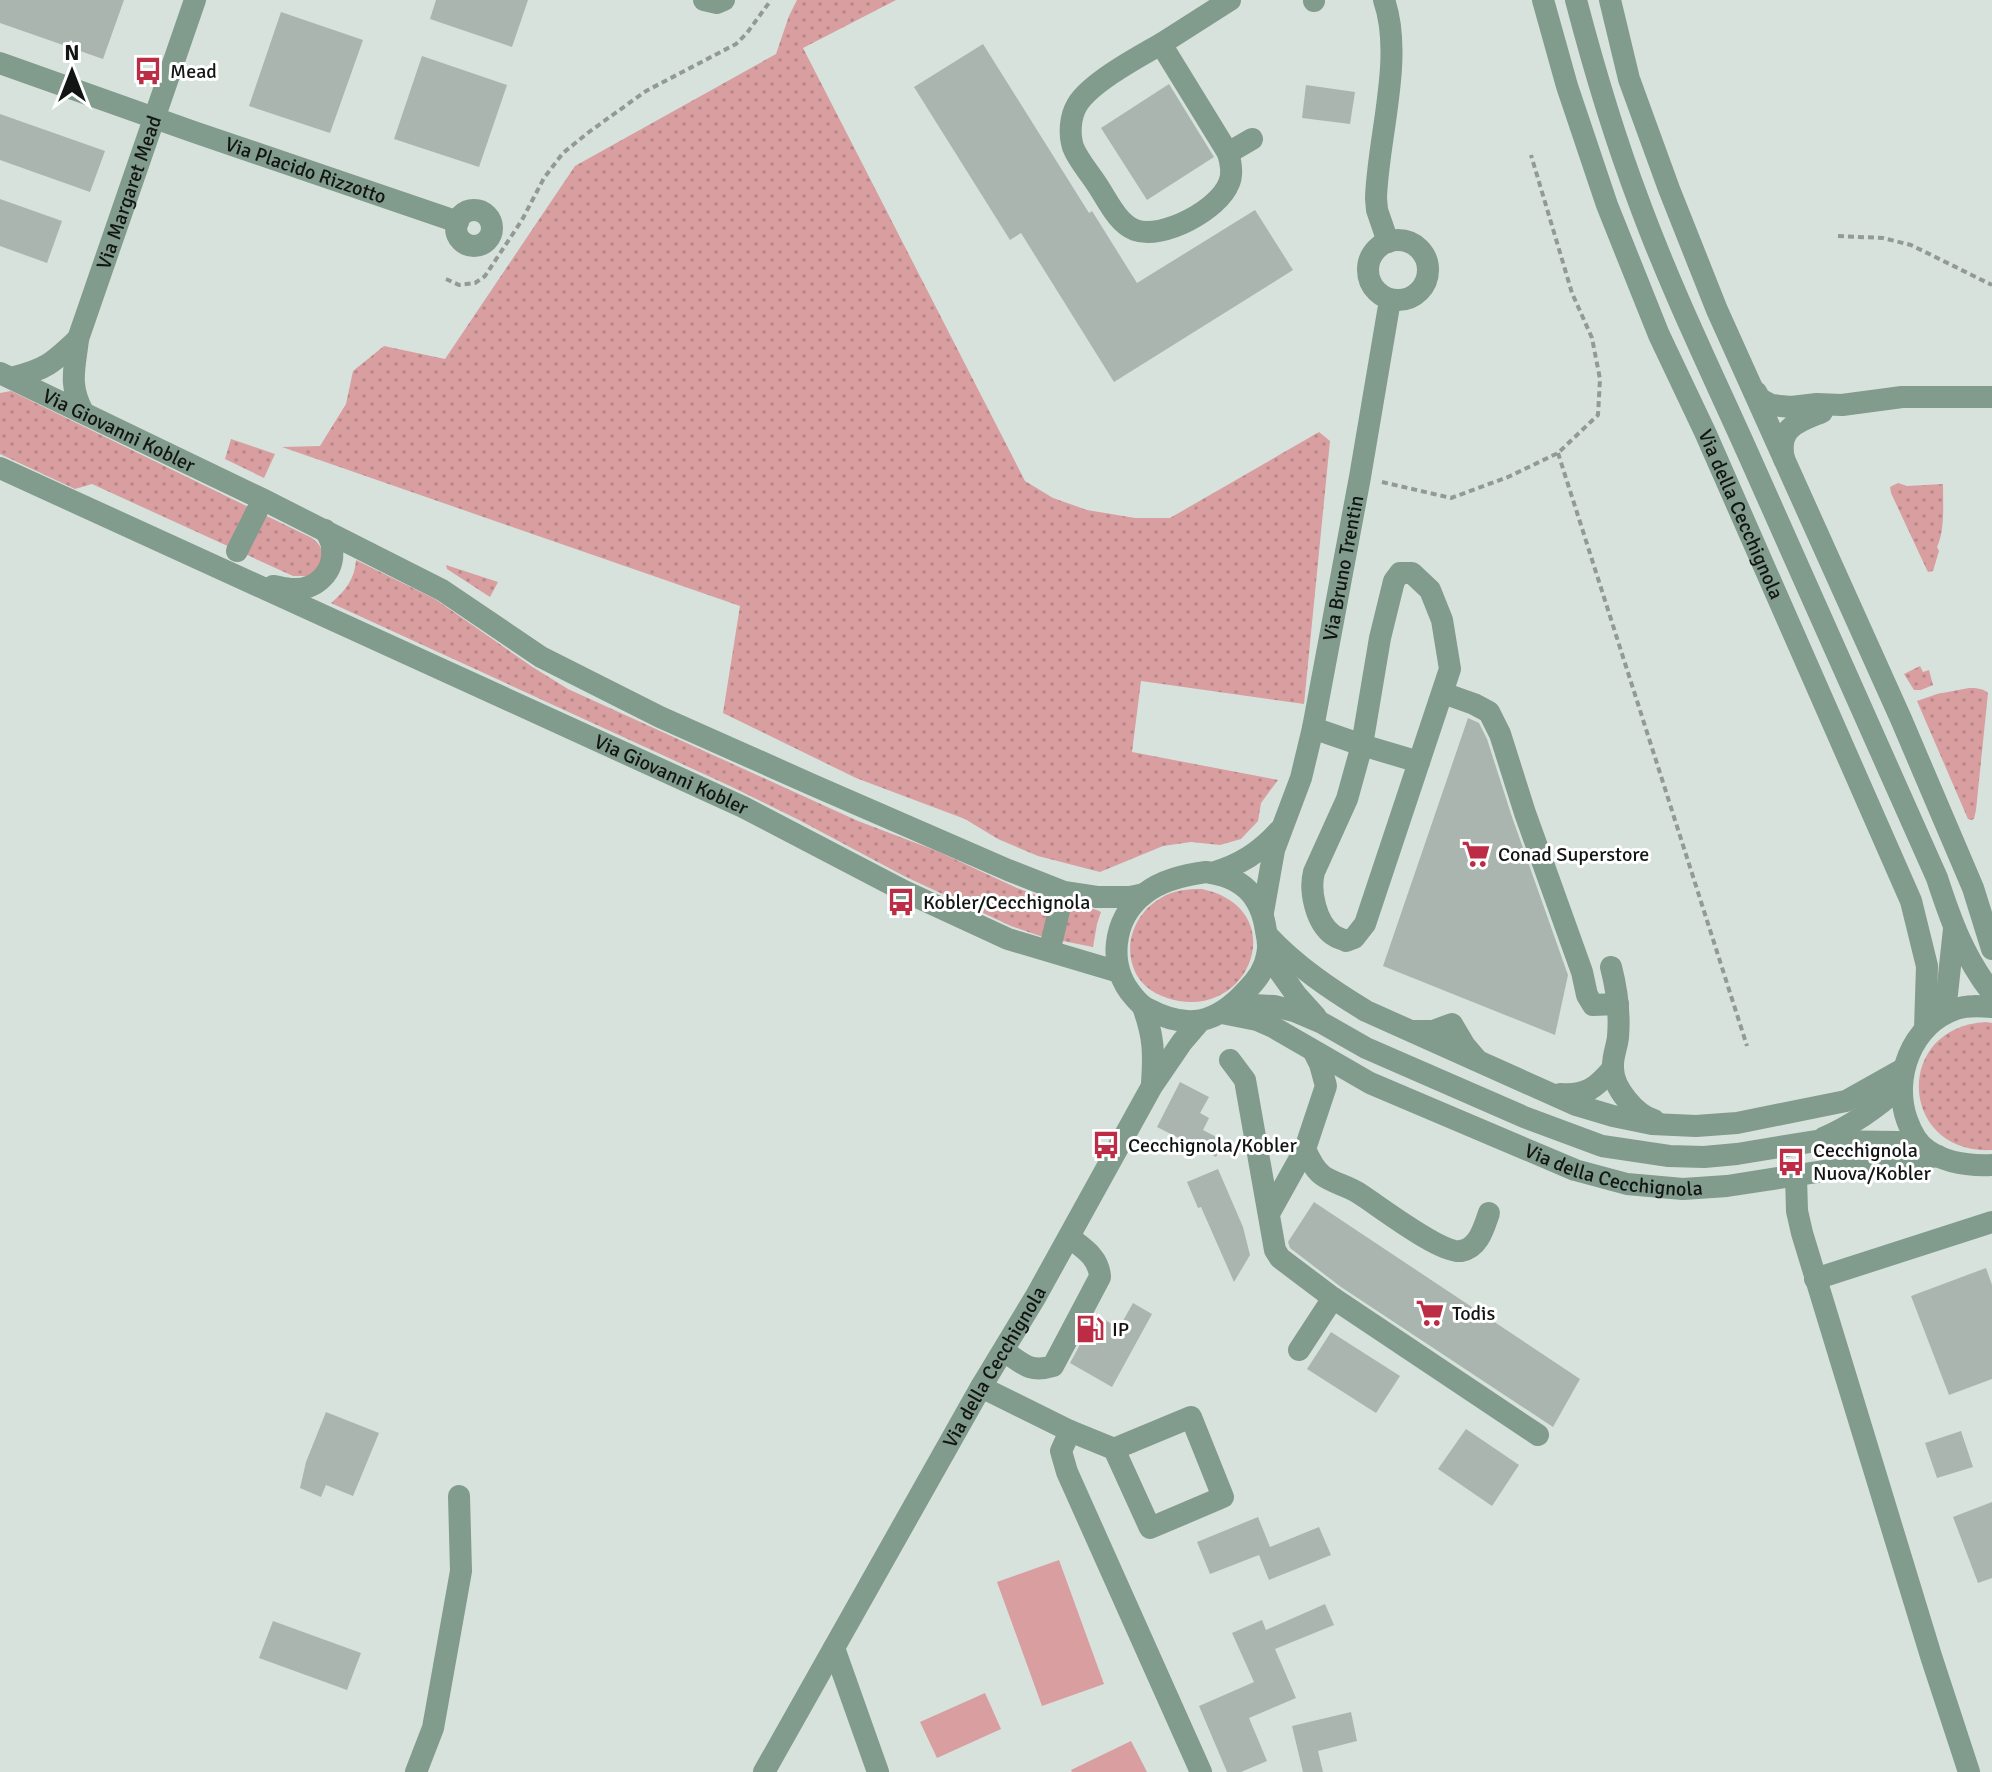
<svg xmlns="http://www.w3.org/2000/svg" width="1992" height="1772" viewBox="0 0 1992 1772" font-family="Signika,sans-serif">
<style>
.grass{fill:url(#grass-dots)}
.park{fill:#d89ea0}
.building{fill:#abb5b0}
.lines{fill:none;stroke-linecap:round;stroke-linejoin:round}
.path{stroke:#929a96;stroke-width:4;stroke-dasharray:6 4;stroke-linecap:butt}
.minor{stroke:#819b8d;stroke-width:22}
.labels{text-anchor:middle;stroke-width:6;stroke-linejoin:round;paint-order:stroke}
.poi-label{font-size:20px;fill:#121513;stroke:#fff;text-anchor:start}
.street-label{font-size:20px;fill:#121513;stroke:#fff}
</style>
<defs>
<pattern id="grass-dots" width="8" height="8" patternUnits="userSpaceOnUse" patternTransform="scale(2)"><rect width="8" height="8" fill="#d89ea0"/><path d="M2 2h.1M6 6h.1" fill="none" stroke="#b88789" stroke-width="1.8" stroke-linecap="round"/></pattern>
</defs>
<rect width="100%" height="100%" fill="#d7e2dc"/>
<g class="grass">
<path d="M797,0H896L803,48L1025,481L1053,498L1087,510L1135,518H1170L1319,432L1330,441L1304,704L1141,681L1132,752L1278,780L1261,803L1258,821L1241,839L1220,845L1191,842L1163,846L1100,872L1038,856L998,839L965,819L856,778L723,713L740,606L282,447L320,446L346,404L353,371L384,346L445,359L575,166L776,54L789,16Z"/>
<path d="M11,391L312,538C322,545 323,552 322,564L309,576H293L92,484L75,489L0,454V393Z"/>
<path d="M231,439L275,454L264,478L225,459Z"/>
<path d="M1898,483L1907,486L1943,484C1943,504 1945,530 1937,547L1939,551L1933,571L1928,572L1926,568L1891,493L1890,487Z"/>
<path d="M356,560L435,599L531,666L568,689L858,821L937,851L1017,888L1056,902L1046,938L1011,926L904,876L799,820L730,786L331,603C345,591 355,579 356,560Z"/>
<path d="M446,565L498,582L490,597L447,569Z"/>
<path d="M1920,666L1923,672L1929,670L1933,685L1921,690H1914L1904,674Z"/>
<path d="M1969,688C1976,688 1982,688 1988,693L1976,810L1974,819L1971,820L1968,819L1917,701L1937,694Z"/>
<path d="M1202,889C1290,908 1253,1014 1179,1001C1163,998 1147,991 1138,977C1121,949 1133,914 1161,898C1173,890 1188,889 1202,889Z"/>
<path d="M1066,904C1075,906 1095,908 1101,912L1097,924L1093,947L1058,940Z"/>
<path d="M1986,1022L1992,1023V1150C1899,1155 1892,1027 1986,1022Z"/>
</g>
<g class="park">
<path d="M1059,1560L1104,1684L1042,1706L997,1582Z"/>
<path d="M985,1693L1001,1729L937,1758L920,1722Z"/>
<path d="M1131,1741L1147,1772H1072L1071,1770Z"/>
</g>
<g class="building">
<path d="M0,0H124L103,59L0,23Z"/>
<path d="M436,0H528L512,47L430,19Z"/>
<path d="M281,12L363,40L330,133L249,106Z"/>
<path d="M983,44L1089,213L1092,211L1137,283L1255,210L1293,270L1114,382L1021,233L1010,240L914,87Z"/>
<path d="M422,56L507,85L479,167L394,139Z"/>
<path d="M1169,84L1214,157L1147,200L1101,128Z"/>
<path d="M1306,85L1355,92L1350,124L1302,118Z"/>
<path d="M0,114L105,151L90,192L0,160Z"/>
<path d="M0,199L62,221L47,263L0,246Z"/>
<path d="M1468,718L1479,723L1487,739L1512,817L1568,975L1555,1035L1383,966Z"/>
<path d="M1180,1082L1209,1097L1200,1113L1209,1118L1203,1130L1224,1141L1216,1157L1157,1127Z"/>
<path d="M1218,1169L1243,1227L1250,1255L1234,1282L1201,1207L1198,1208L1187,1182Z"/>
<path d="M1314,1202L1580,1379L1553,1427L1341,1287L1290,1248L1288,1242Z"/>
<path d="M1986,1268L1992,1285V1379L1949,1395L1911,1296Z"/>
<path d="M1133,1303L1152,1314L1112,1387L1070,1363L1096,1315L1119,1328Z"/>
<path d="M1331,1332L1400,1376L1376,1413L1307,1369Z"/>
<path d="M326,1412L379,1433L353,1496L326,1485L321,1497L300,1488L306,1462Z"/>
<path d="M1466,1429L1519,1465L1492,1506L1438,1469Z"/>
<path d="M1961,1431L1973,1467L1937,1478L1925,1443Z"/>
<path d="M1992,1502V1578L1978,1583L1953,1517Z"/>
<path d="M1258,1517L1270,1547L1319,1527L1331,1555L1269,1580L1259,1555L1210,1574L1197,1542Z"/>
<path d="M1325,1604L1334,1625L1275,1649L1296,1698L1249,1718L1267,1761L1241,1772H1227L1199,1706L1254,1682L1232,1633L1262,1620L1266,1630Z"/>
<path d="M273,1621L361,1653L347,1690L259,1658Z"/>
<path d="M1351,1712L1357,1741L1318,1751L1323,1772H1303L1292,1726Z"/>
</g>
<g class="lines">
<g class="path">
<path d="M1838,236L1883,238L1911,245L1992,285"/>
<path d="M446,279L459,285L475,283L485,276L522,220L544,178L563,153L589,132L646,91L736,44L747,33L771,0"/>
<path d="M1558,453L1747,1046"/>
<path d="M1382,482L1451,498L1508,477L1558,453L1598,415L1600,379L1592,338L1572,293L1531,155"/>
</g>
<g class="minor">
<path d="M704,0L717,3L724,0"/>
<path d="M1230,0L1161,44L1228,153L1252,139"/>
<path d="M1384,0C1404,57 1378,137 1376,198L1377,210L1388,242"/>
<path id="s1" d="M1543,0L1567,86L1607,205L1659,335L1705,432L1911,901L1927,966L1925,1029"/>
<path d="M1576,0C1594,69 1614,136 1639,202C1671,289 1712,373 1750,458C1812,598 1875,738 1937,878C1951,921 1964,957 1992,993"/>
<path d="M1610,0L1629,79L1669,189L1717,310L1901,719L1973,888L1992,949"/>
<path d="M1314,1V0"/>
<path d="M1161,44C1138,57 1090,83 1077,105C1070,117 1069,134 1073,147C1078,160 1089,172 1096,183C1107,199 1117,223 1135,230C1162,240 1219,210 1229,183C1233,174 1231,163 1228,153"/>
<path id="s2" d="M0,63L194,132L458,222"/>
<circle cx="474" cy="228" r="18"/>
<circle cx="1398" cy="270" r="30"/>
<path id="s3" d="M0,373L262,499L442,590L541,657L660,717L815,786L1008,870L1064,892L1097,897H1130L1144,894"/>
<path d="M11,378C45,370 53,363 78,339"/>
<path d="M1756,392L1760,399L1771,405L1791,407L1817,404L1842,405L1902,397H1992"/>
<path id="s4" d="M83,412C68,384 75,368 78,339L195,0"/>
<path d="M1784,459C1777,427 1798,422 1822,412"/>
<path id="s5" d="M0,468L743,807L904,891L1008,939L1119,972"/>
<path d="M237,551L257,511"/>
<path d="M1400,573H1412L1430,590L1442,620L1450,669L1419,762L1362,745L1380,638L1394,581Z"/>
<path d="M273,586C280,587 286,589 293,589C316,590 335,572 332,548C332,542 328,535 325,530"/>
<path d="M1443,693L1474,704L1489,712L1500,734L1525,813L1582,972L1587,995L1593,1005L1618,1004"/>
<path d="M1313,728L1362,745L1347,799L1314,872C1309,891 1316,923 1333,935C1337,938 1342,939 1346,941L1354,938L1365,924L1419,762"/>
<path d="M1206,872C1242,877 1261,895 1266,931C1268,939 1269,947 1267,955C1265,970 1256,981 1246,991C1216,1024 1187,1030 1148,1009C1142,1006 1138,1002 1134,997C1107,967 1112,919 1144,894C1161,880 1184,875 1206,872Z"/>
<path d="M1212,873C1240,865 1260,852 1279,831"/>
<path id="s6" d="M1263,912L1274,850L1301,778L1313,728L1360,477L1390,300"/>
<path d="M1267,935C1296,966 1330,989 1366,1011L1576,1105L1613,1116L1652,1124L1696,1126L1737,1123L1846,1101L1903,1069"/>
<path d="M1052,940L1061,902"/>
<path d="M1268,955L1297,996L1316,1017"/>
<path d="M1611,967C1617,990 1620,1013 1618,1037C1617,1047 1612,1058 1613,1068C1613,1088 1636,1115 1654,1120"/>
<path d="M1234,1004L1274,1006L1294,1011L1322,1023L1366,1048L1524,1117L1602,1146L1669,1156L1704,1157L1737,1154L1816,1141L1898,1142L1925,1149"/>
<path d="M1143,1007C1154,1037 1154,1053 1152,1084"/>
<path d="M1992,1007C1980,1006 1967,1005 1956,1009C1911,1025 1892,1078 1907,1120C1911,1131 1918,1144 1927,1150C1947,1164 1970,1166 1992,1165"/>
<path id="s7" d="M1222,1013L1257,1020L1273,1027L1370,1083L1575,1170L1627,1184L1683,1189L1727,1186L1849,1167L1938,1156"/>
<path d="M1937,1018L1947,994L1954,929"/>
<path d="M1412,1031H1433L1452,1024L1465,1046L1477,1060"/>
<path d="M1314,1052L1320,1064L1326,1086L1305,1149C1309,1158 1314,1169 1322,1175C1332,1183 1349,1186 1360,1194C1379,1206 1441,1254 1461,1251C1479,1248 1484,1227 1489,1213"/>
<path d="M1230,1060L1245,1080L1275,1250L1280,1258L1333,1298L1538,1435"/>
<path d="M1560,1094C1586,1096 1596,1088 1613,1068"/>
<path d="M1823,1138C1853,1125 1877,1108 1901,1086"/>
<path d="M1796,1176L1797,1211L1802,1233L1931,1656L1969,1772"/>
<path d="M1270,1212L1305,1149"/>
<path d="M1815,1279L1992,1222"/>
<path d="M1299,1350L1333,1298"/>
<path d="M1004,1351C1023,1364 1030,1373 1053,1366L1100,1277C1099,1257 1083,1248 1069,1237"/>
<path d="M981,1387L1070,1431L1061,1451L1067,1472L1201,1772"/>
<path d="M1070,1431L1114,1449L1191,1417L1223,1497L1150,1528L1114,1449"/>
<path d="M834,1648L878,1772"/>
<path d="M416,1772L433,1728L461,1571L459,1496"/>
<path id="s8" d="M764,1772L981,1387L1036,1296L1152,1086L1182,1042L1200,1021"/>
</g>
</g>
<defs>
<symbol id="bus-bare" viewBox="-9 -9 18 18"><path d="M-5-6H5V4H4V6H2V4H-2V6H-4V4H-5ZM-3.5-4V0h7V-4ZM-3.5 1.2v1.5H-2V1.2ZM2 1.2v1.5H3.5V1.2Z" fill="#bd2c45" stroke="#fff" stroke-width="2.5" paint-order="stroke"/></symbol>
<symbol id="supermarket-bare" viewBox="-9 -9 18 18"><path d="M-6-5.5h2.5l.6 2H6L4.5 2H-2.5L-4.4-4H-6ZM-1.5 3.2a1.3 1.3 0 1 0 .1 0ZM3 3.2a1.3 1.3 0 1 0 .1 0Z" fill="#bd2c45" stroke="#fff" stroke-width="2.5" paint-order="stroke"/></symbol>
<symbol id="fuel-bare" viewBox="-9 -9 18 18"><path d="M-5.5-6h7V0h2V4h1.3V-2.5L3-4.5l.8-.8L6-3V5H2.5V1h-1V6h-7ZM-4.2-4.7v3.2H.2V-4.7Z" fill="#bd2c45" stroke="#fff" stroke-width="2.5" paint-order="stroke"/></symbol>
</defs>
<g fill-rule="evenodd">
<use href="#bus-bare" x="128" y="51" width="40" height="40"/>
<use href="#supermarket-bare" x="1456" y="834" width="40" height="40"/>
<use href="#bus-bare" x="881" y="882" width="40" height="40"/>
<use href="#bus-bare" x="1086" y="1125" width="40" height="40"/>
<use href="#bus-bare" x="1771" y="1142" width="40" height="40"/>
<use href="#supermarket-bare" x="1410" y="1293" width="40" height="40"/>
<use href="#fuel-bare" x="1070" y="1309" width="40" height="40"/>
</g>
<g class="labels">
<g class="poi-label">
<text x="170" y="78">Mead</text>
<text x="1498" y="861">Conad Superstore</text>
<text x="923" y="909">Kobler/Cecchignola</text>
<text x="1128" y="1152">Cecchignola/Kobler</text>
<text x="1813" y="1157">Cecchignola<tspan x="1813" dy="23">Nuova/Kobler</tspan></text>
<text x="1452" y="1320">Todis</text>
<text x="1112" y="1336">IP</text>
</g>
<g class="street-label">
<text dy="7" stroke="none"><textPath href="#s2" startOffset="324">Via Placido Rizzotto</textPath></text>
<text dy="7" stroke="none"><textPath href="#s4" startOffset="230">Via Margaret Mead</textPath></text>
<text dy="7" stroke="none"><textPath href="#s3" startOffset="132">Via Giovanni Kobler</textPath></text>
<text dy="7" stroke="none"><textPath href="#s1" startOffset="552">Via della Cecchignola</textPath></text>
<text dy="7" stroke="none"><textPath href="#s6" startOffset="354">Via Bruno Trentin</textPath></text>
<text dy="7" stroke="none"><textPath href="#s5" startOffset="738">Via Giovanni Kobler</textPath></text>
<text dy="7" stroke="none"><textPath href="#s7" startOffset="426">Via della Cecchignola</textPath></text>
<text dy="7" stroke="none"><textPath href="#s8" startOffset="466">Via della Cecchignola</textPath></text>
</g>
</g>
<g transform="translate(72 72)" stroke="#ffffff" stroke-width="6" paint-order="stroke">
<path d="M0-6L14 30L0 20L-14 30Z" fill="#121513"/>
<text y="-12" font-size="22" font-weight="bold" text-anchor="middle" fill="#121513">N</text>
</g>
</svg>
